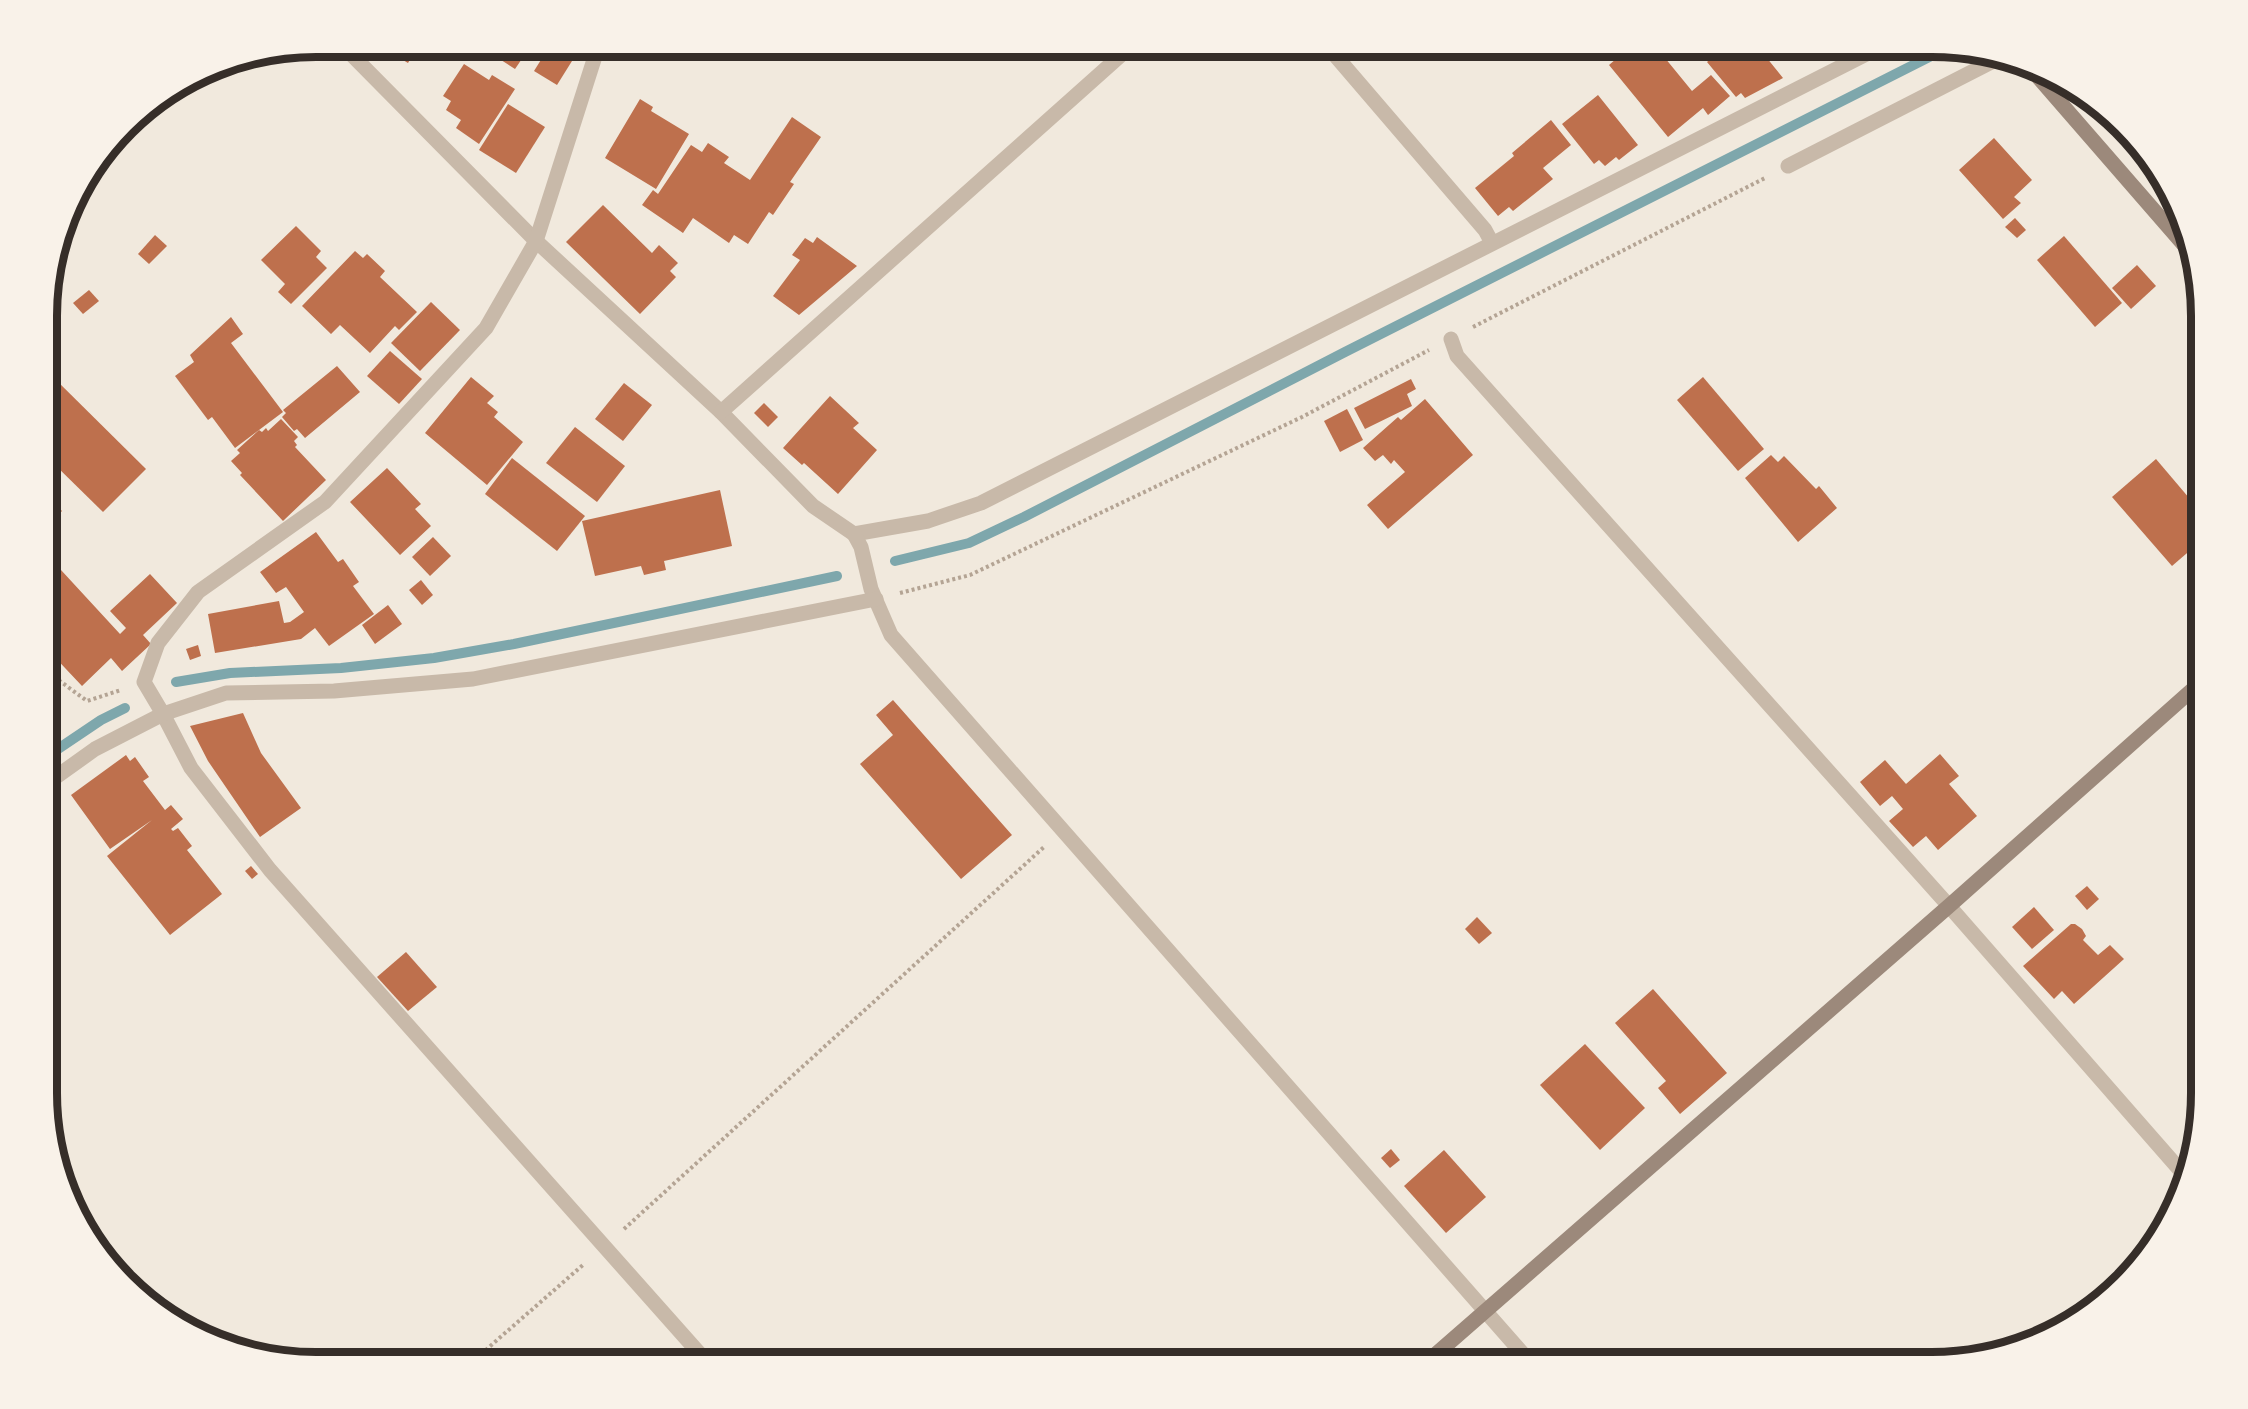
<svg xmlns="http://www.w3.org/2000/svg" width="2248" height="1409" viewBox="0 0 2248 1409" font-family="'Sofia Sans Condensed',sans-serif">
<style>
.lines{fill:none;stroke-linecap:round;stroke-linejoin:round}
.stream{stroke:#7ea7ac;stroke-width:10}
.building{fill:#be704d}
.path{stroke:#b4a494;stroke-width:4;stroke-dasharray:3 3;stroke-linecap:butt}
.street{stroke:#c8b9a9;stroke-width:15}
.secondary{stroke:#9c897b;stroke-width:15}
.rim{fill:none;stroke:#362e29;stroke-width:8}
</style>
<rect width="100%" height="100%" fill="#f1e9dd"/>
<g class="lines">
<g class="stream">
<path d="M895,561L969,543L1024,517L1345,352L1947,48"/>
<path d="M176,682L230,673L341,668L434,658L514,644L837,576"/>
<path d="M49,755L101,720L125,708"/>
</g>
</g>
<g class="building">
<path d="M381,47H426L418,60L412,56L408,63Z"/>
<path d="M481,47H530L515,69Z"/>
<path d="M549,47L572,61L557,85L534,71Z"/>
<path d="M1630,47H1635L1637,49L1641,47H1656L1692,91L1711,75L1730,96L1708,115L1703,108L1668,137L1609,65Z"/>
<path d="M1715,47H1758L1783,78L1745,98L1741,93L1736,97L1707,62L1719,51Z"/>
<path d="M1819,47H1838L1827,56Z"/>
<path d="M464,64L489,80L492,75L515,89L479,144L456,128L461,120L446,110L451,101L443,96Z"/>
<path d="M1598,95L1638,145L1619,160L1616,157L1605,166L1599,160L1594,164L1562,124Z"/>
<path d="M640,99L653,107L651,111L689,134L656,189L605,158Z"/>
<path d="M508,104L545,127L516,173L479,150Z"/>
<path d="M792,117L821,137L790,182L794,184L773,215L769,212L748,244L734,235L729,243L693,218L683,233L642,205L653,190L658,194L691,145L702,152L708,143L729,157L724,163L750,180Z"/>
<path d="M1551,120L1571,145L1543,168L1553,179L1513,211L1509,207L1498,216L1475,188L1514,156L1512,153Z"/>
<path d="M1994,138L2032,180L2014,197L2021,203L2003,219L1959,170Z"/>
<path d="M603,205L652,253L659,245L678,263L670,271L676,277L640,314L566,242Z"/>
<path d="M2015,218L2026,230L2017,238L2005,227Z"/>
<path d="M296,226L321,251L316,257L327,268L291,304L278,292L285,284L261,260Z"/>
<path d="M155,235L167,246L149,264L138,254Z"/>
<path d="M2064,236L2122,303L2095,327L2037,260Z"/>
<path d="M817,237L857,266L799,315L773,296L800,260L792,255L805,238L813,243Z"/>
<path d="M355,251L363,258L367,254L385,271L380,277L417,312L399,330L395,326L370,353L340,325L331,334L302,306Z"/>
<path d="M2137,265L2156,286L2131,309L2112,288Z"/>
<path d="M89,290L99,301L83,314L73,303Z"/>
<path d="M431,302L460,330L420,371L391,343Z"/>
<path d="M231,317L243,334L231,343L283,412L235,448L212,417L208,420L175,376L194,362L190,355Z"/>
<path d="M390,351L422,379L399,404L367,376Z"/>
<path d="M337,366L360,392L305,438L297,429L294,431L282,417L286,413L283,410Z"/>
<path d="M49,373L146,469L103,512L49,459Z"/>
<path d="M471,377L494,396L487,403L498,412L494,417L523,442L487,485L425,433Z"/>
<path d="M1703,377L1764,449L1738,471L1677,400Z"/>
<path d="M1411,379L1416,389L1407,394L1412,406L1365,429L1354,408Z"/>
<path d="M624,383L652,405L623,441L595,419Z"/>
<path d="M830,396L859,423L853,428L877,450L838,494L804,463L802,465L783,448Z"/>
<path d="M1425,399L1473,455L1388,529L1367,505L1405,472L1394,460L1391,464L1383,455L1375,461L1363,448L1398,417L1401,420Z"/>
<path d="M764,403L778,417L768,427L754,413Z"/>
<path d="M1347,409L1363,440L1340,452L1324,421Z"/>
<path d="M281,419L298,437L294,441L297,445L295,447L326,480L283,521L240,475L242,473L231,461L240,453L237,450L259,430L262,432L266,428L268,431Z"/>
<path d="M575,427L625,466L597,502L546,463Z"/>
<path d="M1771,455L1778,462L1784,456L1816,489L1819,486L1837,508L1798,542L1745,478Z"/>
<path d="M512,458L585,516L557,551L485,494Z"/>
<path d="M2156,459L2201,512V541L2172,566L2112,497Z"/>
<path d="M387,468L421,504L415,509L431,526L400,555L350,502Z"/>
<path d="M720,490L732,546L664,561L666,570L644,575L641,566L595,576L582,521Z"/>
<path d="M49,498L62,511L49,524Z"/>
<path d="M316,532L338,562L343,559L359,582L353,586L374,614L329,646L315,628L301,639L215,653L208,614L279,601L284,623L290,622L304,612L286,587L276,593L260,572Z"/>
<path d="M433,537L451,556L430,576L412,557Z"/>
<path d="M49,566L56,574L61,570L120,634L126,628L110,611L150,574L177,603L143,635L151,644L122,671L111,658L82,686L49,651Z"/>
<path d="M421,580L433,595L422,605L409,590Z"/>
<path d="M388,605L402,624L375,644L362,625Z"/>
<path d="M198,645L201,656L190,660L186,649Z"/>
<path d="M893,700L1012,835L961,879L860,764L893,735L876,715Z"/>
<path d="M243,713L261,753L301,808L260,837L208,761L190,726Z"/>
<path d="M1940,754L1959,776L1949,784L1977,816L1938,850L1926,836L1913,847L1889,821L1903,809L1892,796L1880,806L1860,782L1885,760L1906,784Z"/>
<path d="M126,755L130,761L135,757L149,777L143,781L165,810L171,805L183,819L171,829L173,831L178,828L192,846L187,850L222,894L170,935L107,856L152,820L110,849L71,795Z"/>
<path d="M251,866L258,874L252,879L245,871Z"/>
<path d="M2087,886L2099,899L2087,910L2075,896Z"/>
<path d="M2034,907L2054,930L2032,949L2012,927Z"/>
<path d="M1477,917L1492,933L1479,944L1465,929Z"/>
<path d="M2071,924H2075L2082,929L2086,936L2083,940L2098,955L2110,945L2124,959L2074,1004L2062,991L2054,999L2023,966Z"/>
<path d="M406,952L437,987L408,1011L377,977Z"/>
<path d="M1653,989L1727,1073L1680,1114L1658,1088L1666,1081L1615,1023Z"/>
<path d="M1585,1044L1645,1108L1600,1150L1540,1085Z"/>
<path d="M1391,1149L1400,1160L1390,1168L1381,1158Z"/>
<path d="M1444,1150L1486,1197L1446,1233L1404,1186Z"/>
</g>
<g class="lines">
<g class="path">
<path d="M1473,327L1765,178"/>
<path d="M900,593L970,575L1302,417L1429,350"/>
<path d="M49,673L87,701L121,690"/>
<path d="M624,1229L1044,847"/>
<path d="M472,1362L584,1264"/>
</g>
<g class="street">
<path d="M344,47L536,241L721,412L813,506L854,534L928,521L981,503L1880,47"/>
<path d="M598,47L536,241L486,328L325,502L198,592L158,643L144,682L163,714L191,768L270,870L707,1362"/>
<path d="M1328,47L1485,230L1492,243"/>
<path d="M1788,166L2003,56"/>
<path d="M1451,339L1457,356L1949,906L2187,1178"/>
<path d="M721,412L1130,47"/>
<path d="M854,534L861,547L871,589L891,635L1530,1362"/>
<path d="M49,782L95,749L163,714L226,693L334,691L473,679L876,599"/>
</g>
<g class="secondary">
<path d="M2031,69L2185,246"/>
<path d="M1427,1362L1949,906L2201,682"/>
</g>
</g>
<path d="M0 0H2248V1409H0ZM316 57H1932A259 259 0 0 1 2191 316V1093A259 259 0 0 1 1932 1352H316A259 259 0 0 1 57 1093V316A259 259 0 0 1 316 57Z" fill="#f9f2e9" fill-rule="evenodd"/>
<path class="rim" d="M316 57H1932A259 259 0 0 1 2191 316V1093A259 259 0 0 1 1932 1352H316A259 259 0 0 1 57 1093V316A259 259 0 0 1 316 57Z"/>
</svg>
